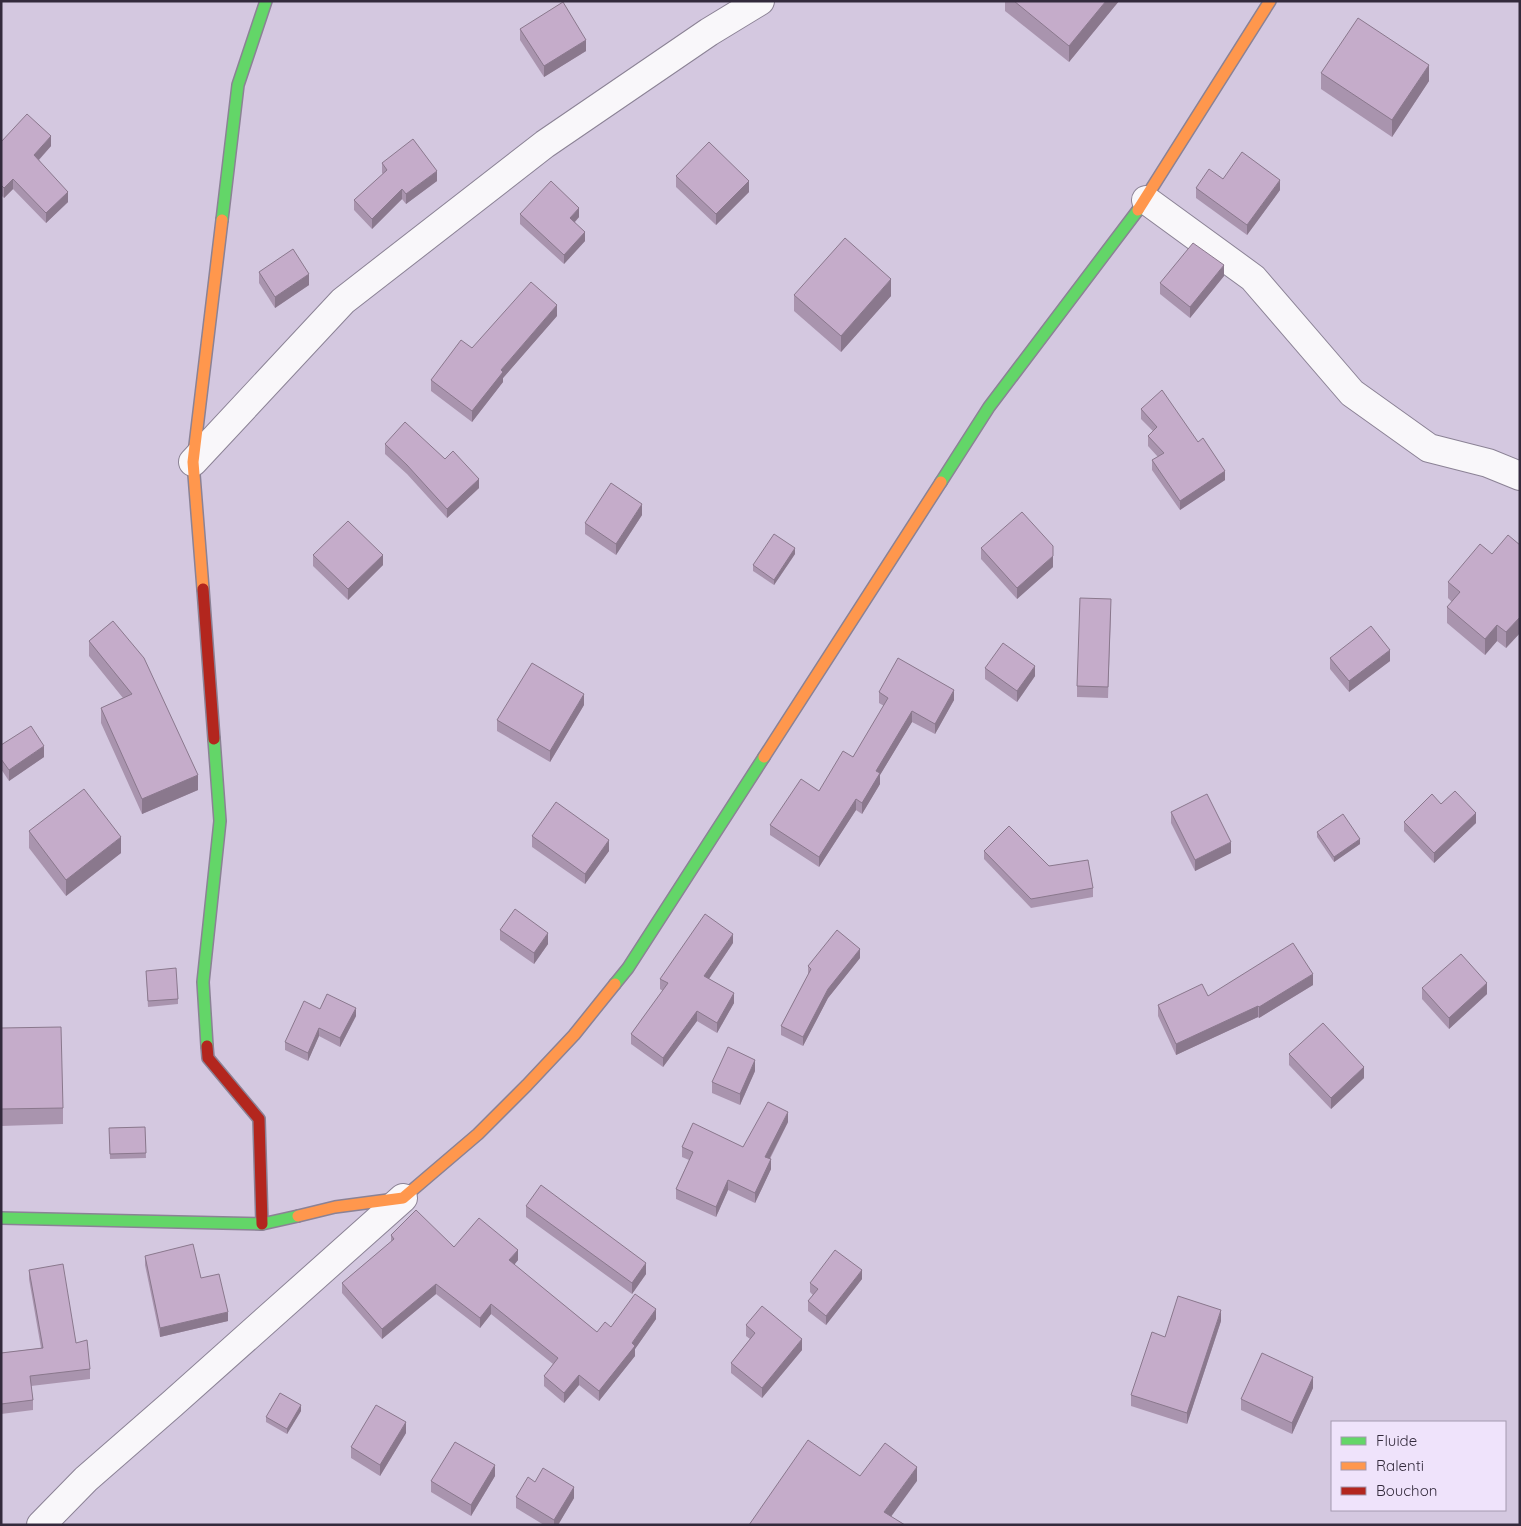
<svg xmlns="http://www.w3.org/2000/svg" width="1521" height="1526" viewBox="0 0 1521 1526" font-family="Quicksand,sans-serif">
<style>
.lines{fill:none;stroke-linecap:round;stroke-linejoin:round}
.street-casing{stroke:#8b8295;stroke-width:30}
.fast-casing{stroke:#8b8295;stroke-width:14}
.slow-casing{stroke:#8b8295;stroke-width:14}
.jam-casing{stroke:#8b8295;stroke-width:14}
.street{stroke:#f9f7fa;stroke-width:28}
.fast{stroke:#63d668;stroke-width:11}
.slow{stroke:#ff974d;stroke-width:11}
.jam{stroke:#b3261e;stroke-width:11}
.wall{fill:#a994ae}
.shaded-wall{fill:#8a788d}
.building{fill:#c5acca;stroke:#8a788d}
</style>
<rect width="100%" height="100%" fill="#d4c8e0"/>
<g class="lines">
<defs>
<g id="street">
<path d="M1146,200L1253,278L1352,393L1429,448L1488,463L1520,476"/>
<path d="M193,462L343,301L545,144L709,32L760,1"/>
<path d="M41,1525L86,1479L172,1404L403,1198"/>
</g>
<g id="fast">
<path d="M222,220L238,85L266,1"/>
<path d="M941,482L989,407L1138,210"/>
<path d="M615,984L628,968L764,757"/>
<path d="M207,1046L203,982L220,821L214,739"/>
<path d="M1,1218L262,1224L298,1216"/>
</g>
<g id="slow">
<path d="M1138,210L1270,1"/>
<path d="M203,589L193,462L222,220"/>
<path d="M764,757L941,482"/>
<path d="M298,1216L335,1207L403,1198L478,1134L527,1085L574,1035L615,984"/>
</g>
<g id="jam">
<path d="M203,589L214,739"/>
<path d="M207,1046L208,1058L259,1119L262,1224"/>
</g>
</defs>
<use href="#street" class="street-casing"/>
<use href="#fast" class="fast-casing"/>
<use href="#slow" class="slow-casing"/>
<use href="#jam" class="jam-casing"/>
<use href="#street" class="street"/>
<use href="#fast" class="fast"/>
<use href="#slow" class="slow"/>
<use href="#jam" class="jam"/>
</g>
<g class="wall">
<path d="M1005,1H1119L1069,62L1005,11Z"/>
<path d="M520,29L586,51L544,77L520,40Z"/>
<path d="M1321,73L1429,81L1392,137L1321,89Z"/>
<path d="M1,142L51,146L39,160L68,202L46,223L13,189L4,198L1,195Z"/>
<path d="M382,163L437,181L406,204L402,199L372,229L354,210V200L383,174L382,173Z"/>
<path d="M676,176L749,192L716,225L676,187Z"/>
<path d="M1223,179L1280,190L1247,235L1196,198V188Z"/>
<path d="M520,214L579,217L575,222L585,241L564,264L520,224Z"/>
<path d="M259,272L309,285L275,308L259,283Z"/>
<path d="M1224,276L1190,318L1160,294V283Z"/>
<path d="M794,295L891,296L841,352L794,311Z"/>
<path d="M557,316L503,378V382L472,422L431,391V380L472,348Z"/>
<path d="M1141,409L1198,442L1225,480L1180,510L1152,470V460L1158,457L1148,446V436L1153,431L1141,419Z"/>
<path d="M385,444L445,459L479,488L447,518L407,474L385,454Z"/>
<path d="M642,515L616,555L585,534V523Z"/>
<path d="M1520,545V633L1506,648L1497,641L1485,655L1447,623V607L1452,602L1448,598V582L1492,554Z"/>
<path d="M981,548L1053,567L1017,599L981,559Z"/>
<path d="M795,554L774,585L753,571V565Z"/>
<path d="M313,555L383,565L348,600L313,566Z"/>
<path d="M1111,610L1108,698L1077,697V686Z"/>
<path d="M113,621L198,790L142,814L101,723V708L123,698L89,656V641Z"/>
<path d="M1330,658L1390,661L1349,692L1330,669Z"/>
<path d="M985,668L1035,676L1017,702L985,679Z"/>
<path d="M879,692L954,700L935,734L912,722L880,775V784L862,814L856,810L819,867L770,835V825L819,791L853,757L884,706L879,703Z"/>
<path d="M584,705L550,762L497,731V720Z"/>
<path d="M1,745L44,757L9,781L1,769Z"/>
<path d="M1441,804L1476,823L1434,863L1404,831V822Z"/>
<path d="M1171,812L1231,853L1195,871L1171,823Z"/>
<path d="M29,831L121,853L66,896L29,848Z"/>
<path d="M1317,832L1360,844L1334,862L1317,837Z"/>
<path d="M532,836L609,851L585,884L532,847Z"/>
<path d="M984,851L1049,866L1093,888V897L1031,908L984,859Z"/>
<path d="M500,930L548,944L534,964L500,940Z"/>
<path d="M733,943L709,979L734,1003L717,1033L697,1021L663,1067L631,1044V1034L663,991L660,989V979Z"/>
<path d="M860,958L828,998L803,1046L781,1035V1026L808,975V966Z"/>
<path d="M146,971L178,999V1004L148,1007Z"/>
<path d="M1313,985L1259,1018L1258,1017L1176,1055L1158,1016V1005L1208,996Z"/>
<path d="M1422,988L1487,994L1449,1029L1422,999Z"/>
<path d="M320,1009L356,1016L340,1047L319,1036L308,1061L285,1050V1042Z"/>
<path d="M1,1028L63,1108V1124L1,1126Z"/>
<path d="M1289,1054L1364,1078L1331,1109L1289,1065Z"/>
<path d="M755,1071L740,1105L712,1093V1082Z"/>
<path d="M788,1122L770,1159L771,1169L755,1203L728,1190L716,1217L676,1199V1189L689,1160L682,1157V1147H743Z"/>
<path d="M145,1127L146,1158L110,1159L109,1128Z"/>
<path d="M526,1206L646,1274L632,1294L526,1217Z"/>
<path d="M391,1235L518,1260L514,1265L597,1332L611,1327L656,1319L635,1349V1356L599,1401L579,1385L564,1403L544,1386V1376L553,1364L491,1314L480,1328L436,1294L382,1339L342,1293V1283L391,1242Z"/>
<path d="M145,1256L201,1278L228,1321L160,1337L145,1265Z"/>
<path d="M29,1270L76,1343L90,1369V1379L31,1386L33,1400V1410L1,1414V1353L41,1348L29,1279Z"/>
<path d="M862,1279L826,1325L808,1311V1301L813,1295L810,1292V1283Z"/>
<path d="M1221,1321L1187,1424L1131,1406V1395Z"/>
<path d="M746,1325L802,1350L762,1398L731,1373V1363L750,1339L746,1336Z"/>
<path d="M1313,1388L1292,1434L1241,1410V1399Z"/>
<path d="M301,1411L287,1434L266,1422V1417Z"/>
<path d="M406,1433L380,1476L351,1458V1447Z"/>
<path d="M495,1476L471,1516L431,1492V1481Z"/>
<path d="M535,1482L574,1498L558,1525H544L516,1508V1497Z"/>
</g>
<g class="shaded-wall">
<path d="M1106,1H1119L1069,62V46Z"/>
<path d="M586,40V51L544,77V66Z"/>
<path d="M1429,65V81L1392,137V120Z"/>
<path d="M51,136V146L34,165V155Z"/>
<path d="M437,171V181L406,204V194Z"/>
<path d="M13,179V189L4,198V188Z"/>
<path d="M1280,180V190L1247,235V225Z"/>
<path d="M749,181V192L716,225V214Z"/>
<path d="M402,189V199L372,229V219Z"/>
<path d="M68,192V202L46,223V213Z"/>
<path d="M579,208V217L570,227V218Z"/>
<path d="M585,232V241L564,264V255Z"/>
<path d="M1224,265V276L1190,318V307Z"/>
<path d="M309,274V285L275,308V297Z"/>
<path d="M891,279V296L841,352V336Z"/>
<path d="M557,305V316L503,378V382L472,422V411L501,370Z"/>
<path d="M1225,471V480L1180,510V501Z"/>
<path d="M479,479V488L447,518V509Z"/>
<path d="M642,504V515L616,555V544Z"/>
<path d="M795,548V554L774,585V580Z"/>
<path d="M383,555V565L348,600V589Z"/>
<path d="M1053,556V567L1017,599V588Z"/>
<path d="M1520,617V633L1506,648V632Z"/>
<path d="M1497,625V641L1485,655V639Z"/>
<path d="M1390,650V661L1349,692V681Z"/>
<path d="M1035,666V676L1017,702V691Z"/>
<path d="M954,690V700L935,734V724Z"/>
<path d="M584,694V705L550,762V751Z"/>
<path d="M912,711V722L880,775V784L862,814V803L876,771Z"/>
<path d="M44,746V757L9,781V770Z"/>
<path d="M198,775V790L142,814V799Z"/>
<path d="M856,799V810L819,867V857Z"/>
<path d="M1476,813V823L1434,863V853Z"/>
<path d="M121,837V853L66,896V880Z"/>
<path d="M1360,839V844L1334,862V857Z"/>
<path d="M609,840V851L585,884V874Z"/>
<path d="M1231,842V853L1195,871V860Z"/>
<path d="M548,933V944L534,964V953Z"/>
<path d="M733,934V943L704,986V976Z"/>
<path d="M860,949V958L828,998L803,1046V1037L828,989Z"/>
<path d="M1313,974V985L1259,1018V1007Z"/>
<path d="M1487,983V994L1449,1029V1018Z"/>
<path d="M734,993V1003L717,1033V1023Z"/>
<path d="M1258,1006V1017L1176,1055V1044Z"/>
<path d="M356,1008V1016L340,1047V1038Z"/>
<path d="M697,1011V1021L663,1067V1058Z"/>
<path d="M319,1028V1036L308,1061V1053Z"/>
<path d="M755,1060V1071L740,1105V1094Z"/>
<path d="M1364,1067V1078L1331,1109V1098Z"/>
<path d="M788,1112V1122L765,1167V1157Z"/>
<path d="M771,1159V1169L755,1203V1193Z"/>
<path d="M728,1180V1190L716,1217V1207Z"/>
<path d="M518,1250V1260L509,1271V1260Z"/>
<path d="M646,1263V1274L632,1294V1283Z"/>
<path d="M862,1270V1279L826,1325V1316Z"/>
<path d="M436,1284V1294L382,1339V1329Z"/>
<path d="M491,1304V1314L480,1328V1318Z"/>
<path d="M656,1309V1319L635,1349V1356L599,1401V1391Z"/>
<path d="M1221,1310V1321L1187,1424V1413Z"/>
<path d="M228,1312V1321L160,1337V1328Z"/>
<path d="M802,1339V1350L762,1398V1388Z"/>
<path d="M579,1375V1385L564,1403V1393Z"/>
<path d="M1313,1377V1388L1292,1434V1423Z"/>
<path d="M301,1405V1411L287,1434V1429Z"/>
<path d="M406,1422V1433L380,1476V1465Z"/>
<path d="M495,1465V1476L471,1516V1505Z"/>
<path d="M917,1467V1481L885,1525L884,1512Z"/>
<path d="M574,1487V1498L558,1525H554V1520Z"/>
</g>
<g class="building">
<path d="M1014,1H1106L1069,46Z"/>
<path d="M563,2L586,40L544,66L520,29Z"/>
<path d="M1358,18L1429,65L1392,120L1321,73Z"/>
<path d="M27,114L51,136L34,155L68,192L46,213L13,179L4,188L1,185V142Z"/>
<path d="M413,139L437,171L406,194L402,189L372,219L354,200L387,170L382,163Z"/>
<path d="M709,142L749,181L716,214L676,176Z"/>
<path d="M1242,152L1280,180L1247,225L1196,188L1209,169L1223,179Z"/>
<path d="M551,181L579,208L570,218L585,232L564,255L520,214Z"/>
<path d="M845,238L891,279L841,336L794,295Z"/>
<path d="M1193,243L1224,265L1190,307L1160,283Z"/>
<path d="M293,249L309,274L275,297L259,272Z"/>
<path d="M531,282L557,305L501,370L503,372L472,411L431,380L461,340L472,348Z"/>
<path d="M1162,390L1198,442L1203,438L1225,471L1180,501L1152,460L1164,453L1148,436L1157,427L1141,409Z"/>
<path d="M405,422L445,459L453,451L479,479L447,509L407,465L385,444Z"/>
<path d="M611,483L642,504L616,544L585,523Z"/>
<path d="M1022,512L1053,546V556L1017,588L981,548Z"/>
<path d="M348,521L383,555L348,589L313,555Z"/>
<path d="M774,534L795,548L774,580L753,565Z"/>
<path d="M1508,535L1520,545V617L1506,632L1497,625L1485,639L1447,607L1460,592L1448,582L1480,544L1492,554Z"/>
<path d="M1080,598L1111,599L1108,687L1077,686Z"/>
<path d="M113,621L144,658L198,775L142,799L101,708L132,694L89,641Z"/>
<path d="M1371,626L1390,650L1349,681L1330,658Z"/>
<path d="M1003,643L1035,666L1017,691L985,668Z"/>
<path d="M898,658L954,690L935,724L912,711L876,771L880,773L862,803L856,799L819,857L770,825L801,779L819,791L843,751L853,757L888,698L879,692Z"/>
<path d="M532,663L584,694L550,751L497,720Z"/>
<path d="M31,726L44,746L9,770L1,759V745Z"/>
<path d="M84,789L121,837L66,880L29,831Z"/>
<path d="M1455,791L1476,813L1434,853L1404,822L1432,794L1441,804Z"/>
<path d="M1207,794L1231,842L1195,860L1171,812Z"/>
<path d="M556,802L609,840L585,874L532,836Z"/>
<path d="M1343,814L1360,839L1334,857L1317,832Z"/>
<path d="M1009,826L1049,866L1088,860L1093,888L1031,899L984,851Z"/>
<path d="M515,909L548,933L534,953L500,930Z"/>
<path d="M705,914L733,934L704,976L734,993L717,1023L697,1011L663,1058L631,1034L668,983L660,979Z"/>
<path d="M837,930L860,949L828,989L803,1037L781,1026L811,969L808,966Z"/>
<path d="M1293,943L1313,974L1259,1007L1258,1006L1176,1044L1158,1005L1202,984L1208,996Z"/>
<path d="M1461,954L1487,983L1449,1018L1422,988Z"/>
<path d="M176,968L178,999L148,1001L146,971Z"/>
<path d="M327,994L356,1008L340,1038L319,1028L308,1053L285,1042L304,1001L320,1009Z"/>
<path d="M1323,1023L1364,1067L1331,1098L1289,1054Z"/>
<path d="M61,1027L63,1108L1,1109V1028Z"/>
<path d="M728,1047L755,1060L740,1094L712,1082Z"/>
<path d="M768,1102L788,1112L765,1157L771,1159L755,1193L728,1180L716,1207L676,1189L693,1152L682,1147L693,1123L743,1147Z"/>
<path d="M145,1127L146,1153L110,1154L109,1128Z"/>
<path d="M541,1185L646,1263L632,1283L526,1206Z"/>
<path d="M416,1210L454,1247L479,1218L518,1250L509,1260L597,1332L605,1322L611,1327L635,1294L656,1309L632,1343L635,1346L599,1391L579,1375L564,1393L544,1376L558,1358L491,1304L480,1318L436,1284L382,1329L342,1283L394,1239L391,1235Z"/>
<path d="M193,1244L201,1278L219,1274L228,1312L160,1328L145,1256Z"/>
<path d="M835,1250L862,1270L826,1316L808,1301L818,1289L810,1283Z"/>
<path d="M63,1264L76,1343L87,1340L90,1369L30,1376L33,1400L1,1404V1353L43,1348L29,1270Z"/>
<path d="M1178,1296L1221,1310L1187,1413L1131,1395L1152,1332L1165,1337Z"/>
<path d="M762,1306L802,1339L762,1388L731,1363L755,1333L746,1325Z"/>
<path d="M1262,1353L1313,1377L1292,1423L1241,1399Z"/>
<path d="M280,1393L301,1405L287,1429L266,1417Z"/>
<path d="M376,1405L406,1422L380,1465L351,1447Z"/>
<path d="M808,1440L860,1476L885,1443L917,1467L884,1512L905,1525H749Z"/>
<path d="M455,1442L495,1465L471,1505L431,1481Z"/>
<path d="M543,1468L574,1487L554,1520L516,1497L528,1477L535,1482Z"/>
</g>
<rect width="1521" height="1526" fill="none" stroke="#332a3c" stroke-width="5"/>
<rect x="1331" y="1421" width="175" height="90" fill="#efe3fb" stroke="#a499af"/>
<rect x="1341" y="1437" width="25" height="8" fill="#63d668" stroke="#a499af"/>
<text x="1376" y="1446" font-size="15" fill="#332a3c">Fluide</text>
<rect x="1341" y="1462" width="25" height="8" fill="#ff974d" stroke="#a499af"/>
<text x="1376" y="1471" font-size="15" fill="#332a3c">Ralenti</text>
<rect x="1341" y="1487" width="25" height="8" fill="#b3261e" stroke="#a499af"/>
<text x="1376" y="1496" font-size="15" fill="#332a3c">Bouchon</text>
</svg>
